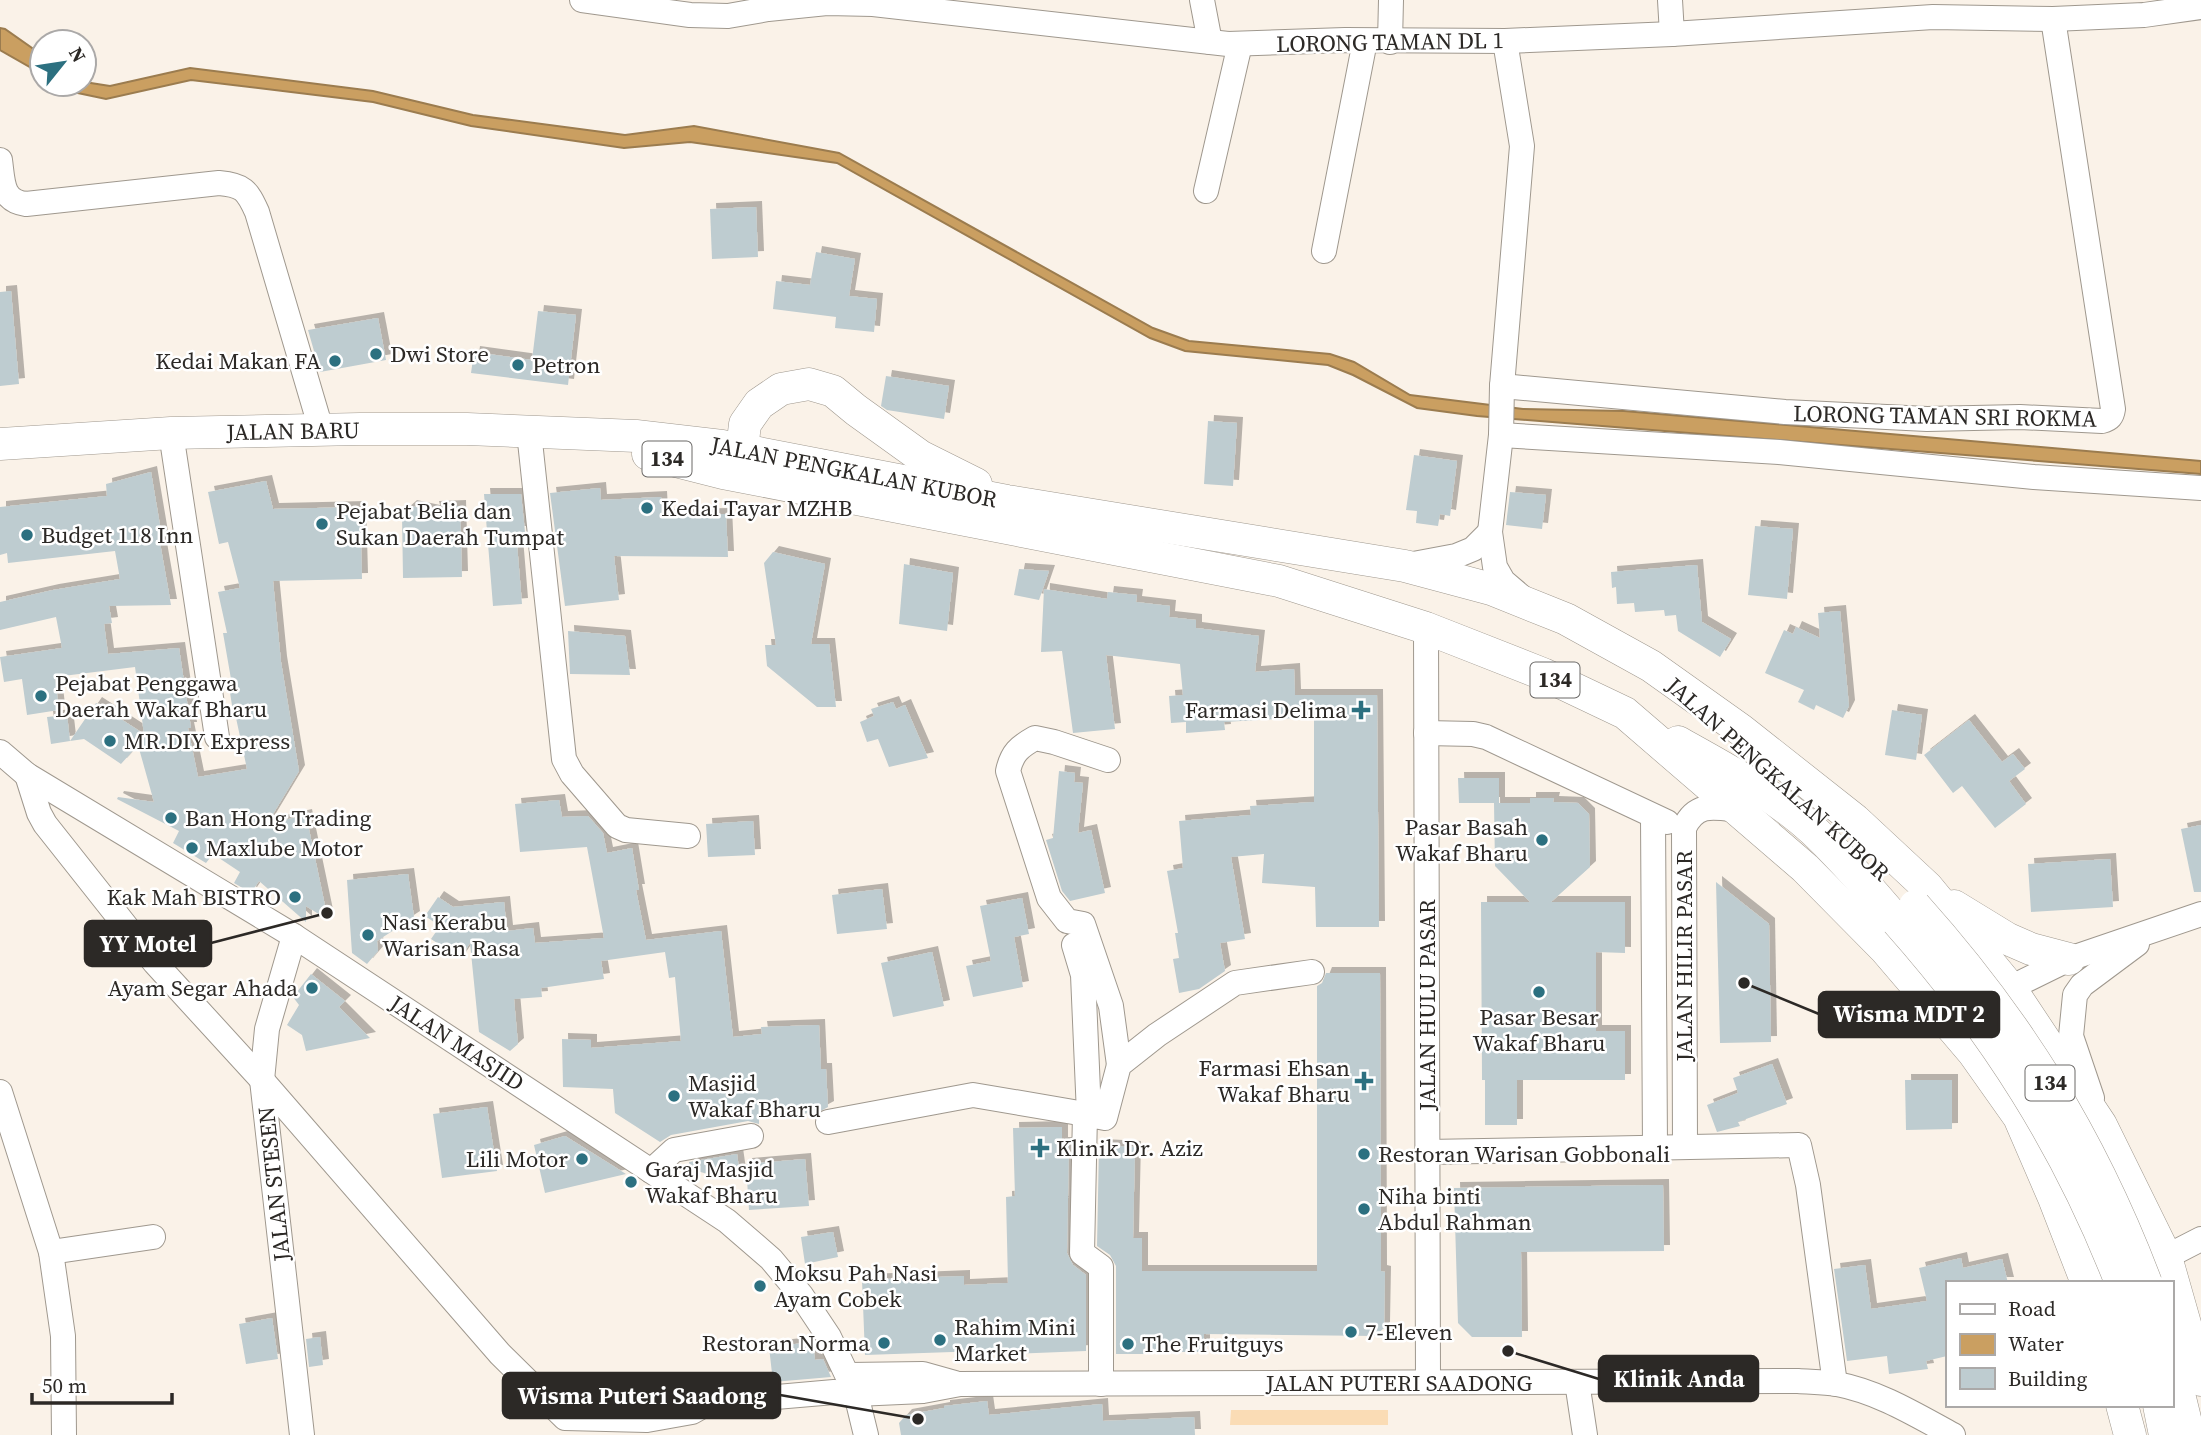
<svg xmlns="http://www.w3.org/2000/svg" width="2201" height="1435" viewBox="0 0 2201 1435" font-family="'Source Serif 4',serif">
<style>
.green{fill:#fadcb5}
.water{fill:#ca9f61;stroke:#9b7c4f;stroke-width:2}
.building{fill:#beccd0;filter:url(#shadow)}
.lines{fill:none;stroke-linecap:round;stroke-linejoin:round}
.minor-casing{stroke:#9f988e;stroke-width:26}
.major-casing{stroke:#9f988e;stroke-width:33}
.minor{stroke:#fff;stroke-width:24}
.major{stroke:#fff;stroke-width:32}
.major-bridge-casing{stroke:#9f988e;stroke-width:33;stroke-linecap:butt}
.major-bridge{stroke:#fff;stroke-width:32}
.poi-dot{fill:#2c7080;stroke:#fff;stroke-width:2.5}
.labels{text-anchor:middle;stroke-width:5;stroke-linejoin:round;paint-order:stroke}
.shield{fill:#fff;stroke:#6b6967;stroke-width:2}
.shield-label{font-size:21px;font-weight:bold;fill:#2c2926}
.street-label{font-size:23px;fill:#2c2926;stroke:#fff}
.poi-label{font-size:23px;fill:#2c2926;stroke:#fff;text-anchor:start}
.leader{fill:none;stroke:#2c2926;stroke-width:2.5}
.callout-dot{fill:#2c2926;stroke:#fff;stroke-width:2.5}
.callout{fill:#2c2926;stroke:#2c2926;stroke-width:2.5}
.callout-label{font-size:24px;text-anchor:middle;font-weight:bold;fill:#fff}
</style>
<defs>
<filter id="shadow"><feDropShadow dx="6" dy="-6" stdDeviation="0" flood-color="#0004"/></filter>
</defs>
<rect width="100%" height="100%" fill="#faf2e8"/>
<path class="green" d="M1231,1410H1388V1425H1230Z"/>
<g class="water">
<path d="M0,28L5,29L42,55V74L0,50Z"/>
<path d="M190,68L373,91L473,115L625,135L694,126L839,153L1153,328L1189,341L1330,354L1354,362L1410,395L1523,409L1624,411L2201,461V474L1477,416L1417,408L1353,375L1328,365L1185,351L1150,338L837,163L690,142L624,148L471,126L373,102L191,80L106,99L73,92L60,84H84V82L110,86Z"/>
</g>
<g class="building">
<path d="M756,207L758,257L712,259L710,209Z"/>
<path d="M816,252L855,259L849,296L877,299L874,332L835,328L836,317L773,309L776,281L810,285Z"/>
<path d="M11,291L19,384L0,386V292Z"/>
<path d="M538,311L576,315L568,385L471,373L474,352L532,360Z"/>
<path d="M378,318L386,360L320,372L308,330Z"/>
<path d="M886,376L949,386L944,419L887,410L881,406Z"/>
<path d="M1208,421L1237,423L1233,486L1204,484Z"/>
<path d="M1414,455L1457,461L1450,516L1440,514L1438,526L1416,523L1417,511L1406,510Z"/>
<path d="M151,472L163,543H160L171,605L109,606L112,623L104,624L108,654L179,648L191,728H188L198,777L247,769L236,718H234L228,680L231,679L223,633H227L218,592L240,588L228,542L219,544L208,492L266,481L273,509L360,507L362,579L273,581L281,662L299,771L267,824L306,815L328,920L306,906V922L259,881L251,893L234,883L240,872L213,854L206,863L173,843L179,831L117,799L118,797L154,802L138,745L121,764L84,739L70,741L96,703L144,734L135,667L55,677L59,710L27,715L22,679L4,682L0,657L62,648L56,617L0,630V602L53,590L120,579L115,551L8,563L7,553L0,555V507L107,496L106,484Z"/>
<path d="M600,488L601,500L661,497L662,515L726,514L728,557L614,556L619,600L565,606L550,493Z"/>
<path d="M1510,492L1546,495L1542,529L1506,525Z"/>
<path d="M484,494H521L525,532H516L522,604L493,606Z"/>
<path d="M411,506L434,511L433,507L460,506L462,577L403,578L402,514Z"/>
<path d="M1755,526L1793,529L1787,599L1748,595Z"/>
<path d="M773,552L825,564L811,644H829L836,707H817L767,666L765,645H776L764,563Z"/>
<path d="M904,564L953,573L947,631L899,624Z"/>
<path d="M1697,565L1702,622L1731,639L1720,657L1678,631L1676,615L1665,616L1664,610L1635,612L1634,603L1617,604L1616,587L1612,588L1611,572Z"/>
<path d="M1019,569L1049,571L1039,600L1014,595Z"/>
<path d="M1044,589L1107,599L1108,592L1137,595L1136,602L1170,606L1169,617L1196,620V628L1259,636L1255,672L1294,669L1295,695H1377L1379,927H1316L1315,887L1262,883L1264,854L1231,857L1245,939L1220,943L1225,971L1199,989L1179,993L1173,959L1179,958L1175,933H1178L1167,871L1183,868L1179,821L1251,815L1250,806L1314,802V717L1224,722L1225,730L1186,733V722L1171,723L1169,696L1183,695L1180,664L1106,655L1115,729L1073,733L1062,651L1041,652Z"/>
<path d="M1840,611L1849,706L1843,718L1816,705L1814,710L1798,702L1804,690L1765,673L1784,630L1793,634L1796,627L1820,638L1818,613Z"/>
<path d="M568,631L625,636L630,675L570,674Z"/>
<path d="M893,702L896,709L905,705L928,758L889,767L878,739L867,742L860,722L874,716L871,709Z"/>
<path d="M1892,710L1922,715L1916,760L1885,755Z"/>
<path d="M67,715L70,741L51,744L47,717Z"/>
<path d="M1969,720L2002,762L2013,754L2025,769L2009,781L2026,804L1995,828L1962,786L1953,793L1924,755Z"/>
<path d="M1059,771L1075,773L1074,782L1083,783L1078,833L1091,830L1105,893L1070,901L1062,891L1046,840L1053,838Z"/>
<path d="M1458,778H1499V803H1530V798H1554L1553,802L1578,803L1589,814L1590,867L1551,902H1625V953L1596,952V1031H1625V1080H1517V1125H1485V1080H1482L1481,902H1530L1495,866L1494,803H1459Z"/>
<path d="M559,800L562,817L588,816L603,833L607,853L632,848L639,890H636L646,940L721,931L733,1037L762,1034L761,1027L819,1025L821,1069H826L828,1107L817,1113L759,1115V1124L748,1121L671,1135L660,1142L615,1113L613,1089L563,1087L562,1039L591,1040V1048L681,1041L675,977L669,978L665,952L601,961L604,979L541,988L542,997L514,999L518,1044L510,1051L479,1032L470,943L460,958L431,939L440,926L425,916L438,897L453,907L504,902L507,931L533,928L535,943L604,938L587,847L520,852L515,804Z"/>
<path d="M753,821L755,855L708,857L706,824Z"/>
<path d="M2201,825V892H2194L2181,829Z"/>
<path d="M2110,859L2113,907L2031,912L2028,864Z"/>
<path d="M408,874L414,917L377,941L378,951L367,964L352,953L347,880Z"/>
<path d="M1716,882L1769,924L1771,1042L1720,1043Z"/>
<path d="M882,889L887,929L837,934L832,895Z"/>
<path d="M1022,898L1029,934L1014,937L1023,987L973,997L966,966L991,961L980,906Z"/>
<path d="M932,952L944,1006L893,1017L881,963Z"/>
<path d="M1326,973H1380L1381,1271L1385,1272L1384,1328L1375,1336L1204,1334V1352H1148V1354H1116V1266L1110,1255L1097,1246L1099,1145L1135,1147L1133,1238H1142V1271H1317V986L1322,983Z"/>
<path d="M311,974L345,1001L339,1007L370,1038L306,1051L302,1035L287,1025L299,1005L293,997Z"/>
<path d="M1772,1064L1787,1104L1738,1122L1740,1126L1717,1132L1707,1105L1738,1093L1733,1078Z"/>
<path d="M1905,1080H1952V1129L1906,1130Z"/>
<path d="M487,1107L497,1171L442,1178L433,1114Z"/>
<path d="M1062,1127V1143H1069L1067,1253L1073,1265L1086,1275V1351L1011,1354V1350L865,1355L862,1280L964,1276V1285L1008,1283L1006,1197L1015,1196L1013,1128Z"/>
<path d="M565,1136L626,1174L545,1193L534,1145Z"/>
<path d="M737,1154L740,1175H711L690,1169L689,1162Z"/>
<path d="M805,1159L809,1206L749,1210L746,1164Z"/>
<path d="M1663,1185L1664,1251L1521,1252L1522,1337H1472L1458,1323L1454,1188Z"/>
<path d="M833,1232L838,1257L805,1264L801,1237Z"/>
<path d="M1961,1258L1963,1268L2002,1259L2008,1283H1947V1356L1926,1361L1928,1369L1889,1374L1887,1356L1847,1361L1834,1269L1865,1265L1871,1309L1927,1301L1919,1268Z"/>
<path d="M272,1318L278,1359L246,1364L239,1324Z"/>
<path d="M320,1337L323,1365L309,1367L306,1339Z"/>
<path d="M813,1342L815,1360L823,1359L831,1377L773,1382L769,1347Z"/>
<path d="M987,1401L989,1415L1102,1404L1103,1421L1194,1417L1195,1435H901L899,1423L906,1415L944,1408V1406Z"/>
</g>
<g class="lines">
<defs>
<g id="minor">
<path d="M582,0L690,15L728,16L768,9L827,3L873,4L1228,44L1345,40L1505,41L1672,34L1933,17L2053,19L2144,15L2201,7"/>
<path d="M1202,0L1210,42"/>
<path d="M1670,0L1672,34"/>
<path d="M1505,41L1522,146L1502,386L1501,435L1490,532L1495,567L1503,581L1524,599"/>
<path d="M1390,42L1391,0"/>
<path d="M0,160C3,181 1,201 26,204L219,183C243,185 247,190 257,212L321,429"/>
<path d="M1206,191L1240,44"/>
<path d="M1324,251L1365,41"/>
<path d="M1502,386L1785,412L1927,419L2020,417L2102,421C2110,419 2112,416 2113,409L2053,19"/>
<path d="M529,432L564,759L572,774L617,826L626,830L688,836"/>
<path d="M171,433L217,737"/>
<path d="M1501,435L1779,452L2034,477L2201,488"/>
<path d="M1408,565L1456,556L1473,549L1490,532"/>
<path d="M1426,628L1428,1382"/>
<path d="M1426,733L1473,734L1486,737L1667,822"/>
<path d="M0,752L27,775L294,936L727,1221L771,1259L801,1295L829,1337L856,1394L866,1435"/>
<path d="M1108,760L1054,742L1035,738C1019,747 1012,753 1008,771L1049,898L1067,921L1083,924L1111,1006L1119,1065"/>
<path d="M27,775L39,813L45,824L155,963L262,1080L500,1354L565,1418L647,1420L692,1412L708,1403L834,1392L856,1394L923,1391L960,1384L1798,1381C1811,1382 1824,1382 1837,1384C1879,1392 1916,1415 1953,1435"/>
<path d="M1653,817L1655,1148"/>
<path d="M294,936L267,1029L262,1080L302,1435"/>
<path d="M1074,945L1083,975L1089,1114"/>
<path d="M1998,1001L2010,988L2069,959L2201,914"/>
<path d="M0,1092L51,1252L63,1336L64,1435"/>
<path d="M2092,1098L2071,1036L2075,995L2082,985L2137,944"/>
<path d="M828,1122L973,1095L1085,1114"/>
<path d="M1685,1147L1684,828C1696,802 1714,807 1738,810"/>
<path d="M1427,1152L1799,1145L1808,1185L1835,1384"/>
<path d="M651,1171L674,1150L751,1136"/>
<path d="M51,1252L153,1237"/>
<path d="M2166,1257L2201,1239"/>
<path d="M849,1375L923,1374L955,1383"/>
<path d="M1577,1382L1585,1435"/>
<path d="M1101,1384V1267L1082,1253L1085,1114L1105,1118L1119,1065L1157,1035L1235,983L1312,972"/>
</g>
<g id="major">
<path d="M0,444L171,433L360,429H467L636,436L722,446L1007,501L1405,566L1491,589L1566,619L1651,666L1741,730L1855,820L1927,887L2010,988L2101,1125L2166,1257L2201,1380"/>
<path d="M648,454L723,473L1279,581L1426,628L1543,674L1625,713L1805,868L1886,950L1973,1052L2019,1117L2054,1198L2087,1283"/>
<path d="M750,468L744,462L742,450L745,424L759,404L781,389L809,384L833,391L856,410L920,456L976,484"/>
<path d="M1678,742C1725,768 1773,794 1813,830C1843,858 1870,890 1897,921"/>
<path d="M1954,906L2008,939L2031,949L2069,959"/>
<path d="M2171,1361L2189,1435"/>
<path d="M2122,1405L2130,1435"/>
<path d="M2159,1405L2165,1435"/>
</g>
</defs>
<use href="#minor" class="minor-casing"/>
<use href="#major" class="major-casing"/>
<use href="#minor" class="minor"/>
<use href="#major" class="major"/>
<defs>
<g id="major-bridge">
<path d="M1915,906C2018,1021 2091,1138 2146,1283"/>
<path d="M1897,921C1994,1030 2068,1146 2121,1283"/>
</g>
</defs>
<use href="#major-bridge" class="major-bridge-casing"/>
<use href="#major-bridge" class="major-bridge"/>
</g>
<g class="poi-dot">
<circle cx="376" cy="354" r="7"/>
<circle cx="335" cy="361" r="7"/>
<circle cx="518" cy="365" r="7"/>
<circle cx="647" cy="508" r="7"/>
<circle cx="322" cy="524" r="7"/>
<circle cx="27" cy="535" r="7"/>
<circle cx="41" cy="696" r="7"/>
<path d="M1357.5 699.5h7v7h7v7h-7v7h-7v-7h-7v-7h7z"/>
<circle cx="110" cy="741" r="7"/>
<circle cx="171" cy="818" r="7"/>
<circle cx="1542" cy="840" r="7"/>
<circle cx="192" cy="848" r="7"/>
<circle cx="295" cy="897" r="7"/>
<circle cx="368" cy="935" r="7"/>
<circle cx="312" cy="988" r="7"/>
<circle cx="1539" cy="992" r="7"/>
<path d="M1360.5 1070.5h7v7h7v7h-7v7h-7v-7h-7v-7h7z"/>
<circle cx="674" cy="1096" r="7"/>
<path d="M1036.5 1137.5h7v7h7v7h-7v7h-7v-7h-7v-7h7z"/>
<circle cx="1364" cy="1154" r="7"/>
<circle cx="582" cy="1159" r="7"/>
<circle cx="631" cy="1182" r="7"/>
<circle cx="1364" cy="1209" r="7"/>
<circle cx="760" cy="1286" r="7"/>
<circle cx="1351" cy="1332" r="7"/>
<circle cx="940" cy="1340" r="7"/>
<circle cx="884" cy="1343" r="7"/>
<circle cx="1128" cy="1344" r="7"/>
</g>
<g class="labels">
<g class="shield">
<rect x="642.5" y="441.5" width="49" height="35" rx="5"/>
<rect x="1530.5" y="662.5" width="49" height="35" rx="5"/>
<rect x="2025.5" y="1065.5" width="49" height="35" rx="5"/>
</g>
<g class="shield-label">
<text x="667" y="466">134</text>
<text x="1555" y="687">134</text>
<text x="2050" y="1090">134</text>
</g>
<g class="street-label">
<text transform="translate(1390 42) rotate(-1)" y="8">LORONG TAMAN DL 1</text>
<text transform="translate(1945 416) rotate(1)" y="8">LORONG TAMAN SRI ROKMA</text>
<text transform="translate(293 431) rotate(-1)" y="8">JALAN BARU</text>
<text transform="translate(854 472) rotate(11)" y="8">JALAN PENGKALAN KUBOR</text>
<text transform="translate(1778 779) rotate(42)" y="8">JALAN PENGKALAN KUBOR</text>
<text transform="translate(1684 956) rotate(-90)" y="8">JALAN HILIR PASAR</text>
<text transform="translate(1427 1005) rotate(-90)" y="8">JALAN HULU PASAR</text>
<text transform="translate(457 1043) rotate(33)" y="8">JALAN MASJID</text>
<text transform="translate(274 1184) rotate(-96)" y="8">JALAN STESEN</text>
<text x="1399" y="1391">JALAN PUTERI SAADONG</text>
</g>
<g class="poi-label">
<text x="390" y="362">Dwi Store</text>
<text x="321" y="369" text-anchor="end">Kedai Makan FA</text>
<text x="532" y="373">Petron</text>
<text x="661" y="516">Kedai Tayar MZHB</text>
<text x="336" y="519">Pejabat Belia dan<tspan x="336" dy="26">Sukan Daerah Tumpat</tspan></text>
<text x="41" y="543">Budget 118 Inn</text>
<text x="55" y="691">Pejabat Penggawa<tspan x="55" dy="26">Daerah Wakaf Bharu</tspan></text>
<text x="1347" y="718" text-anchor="end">Farmasi Delima</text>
<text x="124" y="749">MR.DIY Express</text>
<text x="185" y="826">Ban Hong Trading</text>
<text x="1528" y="835" text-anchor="end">Pasar Basah<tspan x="1528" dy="26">Wakaf Bharu</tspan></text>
<text x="206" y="856">Maxlube Motor</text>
<text x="281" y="905" text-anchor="end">Kak Mah BISTRO</text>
<text x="382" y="930">Nasi Kerabu<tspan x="382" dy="26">Warisan Rasa</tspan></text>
<text x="298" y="996" text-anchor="end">Ayam Segar Ahada</text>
<text x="1539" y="1025" text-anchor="middle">Pasar Besar<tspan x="1539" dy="26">Wakaf Bharu</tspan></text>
<text x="1350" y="1076" text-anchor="end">Farmasi Ehsan<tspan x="1350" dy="26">Wakaf Bharu</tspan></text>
<text x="688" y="1091">Masjid<tspan x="688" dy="26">Wakaf Bharu</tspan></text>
<text x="1056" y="1156">Klinik Dr. Aziz</text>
<text x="1378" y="1162">Restoran Warisan Gobbonali</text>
<text x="568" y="1167" text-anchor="end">Lili Motor</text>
<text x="645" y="1177">Garaj Masjid<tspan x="645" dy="26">Wakaf Bharu</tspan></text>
<text x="1378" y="1204">Niha binti<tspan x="1378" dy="26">Abdul Rahman</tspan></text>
<text x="774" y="1281">Moksu Pah Nasi<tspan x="774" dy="26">Ayam Cobek</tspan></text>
<text x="954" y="1335">Rahim Mini<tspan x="954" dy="26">Market</tspan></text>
<text x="1365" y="1340">7-Eleven</text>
<text x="870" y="1351" text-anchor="end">Restoran Norma</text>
<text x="1142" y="1352">The Fruitguys</text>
</g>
</g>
<path class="leader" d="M327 913L211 943M1744 983L1819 1014M1508 1351L1599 1379M918 1419L780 1395"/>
<g class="callout-dot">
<circle cx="327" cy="913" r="7"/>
<circle cx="1744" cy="983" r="7"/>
<circle cx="1508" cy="1351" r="7"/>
<circle cx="918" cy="1419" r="7"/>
</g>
<g class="callout">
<rect x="85" y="921" width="126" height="45" rx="7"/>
<rect x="1819" y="992" width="180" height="45" rx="7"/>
<rect x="1599" y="1356" width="159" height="45" rx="7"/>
<rect x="503" y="1373" width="277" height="45" rx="7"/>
</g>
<g class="callout-label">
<text x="148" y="952">YY Motel</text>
<text x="1909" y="1022">Wisma MDT 2</text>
<text x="1679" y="1387">Klinik Anda</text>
<text x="642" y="1404">Wisma Puteri Saadong</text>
</g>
<rect x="1946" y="1281" width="228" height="126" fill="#ffffff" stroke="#aba9a8" stroke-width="2"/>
<rect x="1960" y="1304" width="35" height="10" fill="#ffffff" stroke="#aba9a8" stroke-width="2"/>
<text x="2008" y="1316" font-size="21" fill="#2c2926">Road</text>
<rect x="1960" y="1334" width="35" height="21" fill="#ca9f61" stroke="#aba9a8" stroke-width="2"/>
<text x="2008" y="1351" font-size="21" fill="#2c2926">Water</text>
<rect x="1960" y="1368" width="35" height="21" fill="#beccd0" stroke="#aba9a8" stroke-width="2"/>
<text x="2008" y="1386" font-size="21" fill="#2c2926">Building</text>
<g transform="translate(63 63) rotate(60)"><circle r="33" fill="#ffffff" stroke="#aba9a8" stroke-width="2"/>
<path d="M0-5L12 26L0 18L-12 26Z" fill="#2c7080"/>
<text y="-10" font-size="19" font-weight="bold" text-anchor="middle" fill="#2c2926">N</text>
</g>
<path d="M32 1393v10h140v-10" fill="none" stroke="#2c2926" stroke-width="3.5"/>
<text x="42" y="1393" font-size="21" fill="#2c2926" stroke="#ffffff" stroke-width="5" paint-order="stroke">50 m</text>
</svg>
